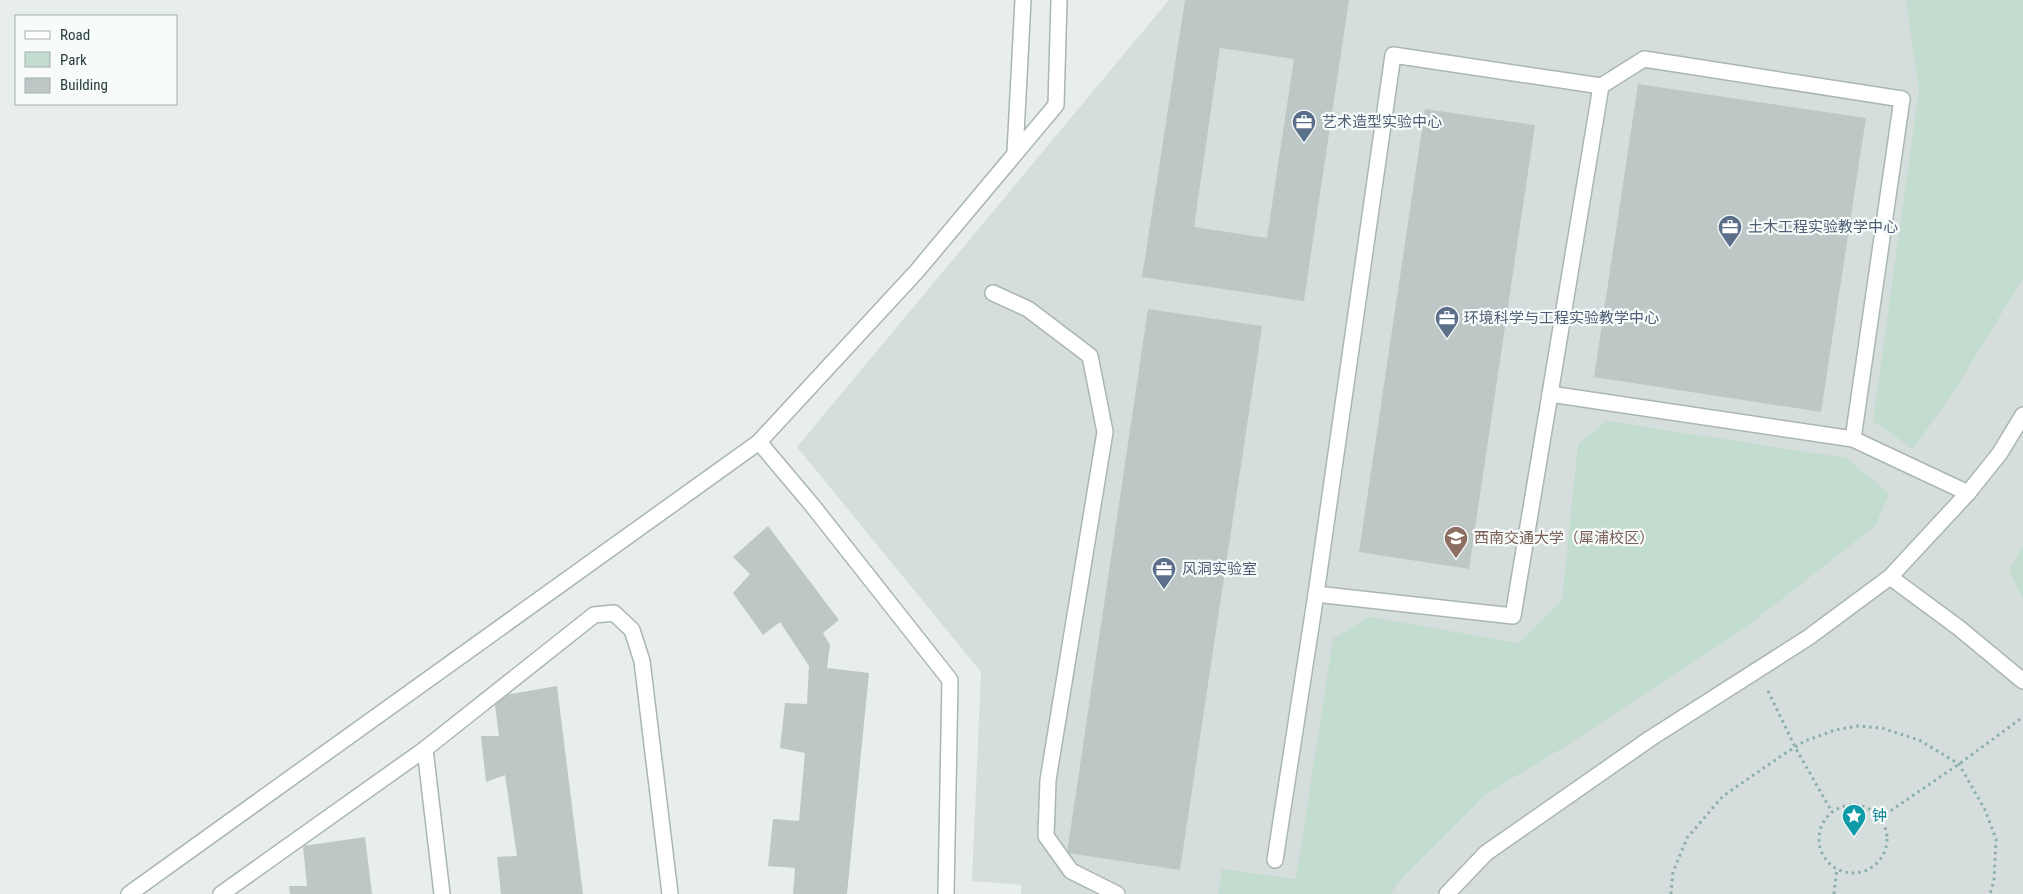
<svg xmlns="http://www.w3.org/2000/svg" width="2023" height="894" viewBox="0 0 2023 894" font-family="'Roboto Condensed','Noto Sans SC',sans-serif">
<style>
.built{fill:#d5dedc}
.green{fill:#c3dcd0}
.building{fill:#bdc8c6;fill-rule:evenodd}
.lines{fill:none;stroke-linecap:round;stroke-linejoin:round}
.minor-casing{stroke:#aab6b4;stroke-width:18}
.path{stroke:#8baeab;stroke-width:3;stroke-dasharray:2.5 4;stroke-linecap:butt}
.minor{stroke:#fff;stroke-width:15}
.labels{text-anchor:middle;stroke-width:4.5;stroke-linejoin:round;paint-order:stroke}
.service-label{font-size:15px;fill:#4e5e75;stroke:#f7fbfa;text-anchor:start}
.education-label{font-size:15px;fill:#785e54;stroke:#f7fbfa;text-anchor:start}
.culture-label{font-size:15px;fill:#0d838f;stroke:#f7fbfa;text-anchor:start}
</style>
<rect width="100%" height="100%" fill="#e7eeec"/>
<path class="built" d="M1169,0H2023V894H1021V885L972,881L981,672L797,447Z"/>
<g class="green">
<path d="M1906,0H2023V278L1958,385L1913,449L1873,421L1919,89Z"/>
<path d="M1607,421L1846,458L1889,493L1876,525L1846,549L1746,627L1566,746L1486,794L1399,881L1391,894H1218L1222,869L1296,879L1333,639L1369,617L1519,643L1562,600L1578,444Z"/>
<path d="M2023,546V599L2009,571Z"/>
</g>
<g class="building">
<path d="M1185,0H1349L1304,301L1142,277ZM1220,48L1294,59L1267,238L1194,227Z"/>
<path d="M1638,84L1866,118L1821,412L1594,377Z"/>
<path d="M1425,109L1535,125L1469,569L1359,552Z"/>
<path d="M1148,309L1262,326L1180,870L1067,853Z"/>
<path d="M768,526L839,620L823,633L830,645L827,668L869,673L847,894H793L795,868L768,866L773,819L799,821L805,753L780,748L785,703L807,704L809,666L780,622L763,635L733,593L750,574L733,557Z"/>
<path d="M557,686L583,894H501L497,857L517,856L505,775L486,782L481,736H499L494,697Z"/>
<path d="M365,837L372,894H290L289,886H307L303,846Z"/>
</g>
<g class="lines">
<defs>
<g id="minor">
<path d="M1015,153L1023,0"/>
<path d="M993,293L1028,309L1090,356L1105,432L1048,780L1046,836L1071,871L1117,894"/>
<path d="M1550,394L1601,86"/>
<path d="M1853,439L1550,394L1513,616L1316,594L1393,55L1601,86L1644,59L1902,99L1853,439L1968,493"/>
<path d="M759,442L812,505L950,680L946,894"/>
<path d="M1890,577L1959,628L2023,681"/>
<path d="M425,749L442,894"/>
<path d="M1275,860L1316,594"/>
<path d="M129,894L759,442L917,271L1056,105L1059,0"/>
<path d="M221,894L425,749L594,615L614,613L632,630L642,661L670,894"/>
<path d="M1447,894L1486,853L1651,738L1809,637L1890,577L1968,493L2000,453L2023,415"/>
</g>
</defs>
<use href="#minor" class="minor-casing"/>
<g class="path">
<path d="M1768,691L1795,747L1832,812"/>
<circle cx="1853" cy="839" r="34"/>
<path d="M1880,818L1959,764L2023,717"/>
<path d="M1671,894L1673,872L1687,838L1723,796L1784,754L1805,741L1835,730L1858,726L1882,728L1919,740L1959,764L1985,810L1996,839L1994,881L1990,894"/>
<path d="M1834,894L1837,868"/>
</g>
<use href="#minor" class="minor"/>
</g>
<defs>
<symbol id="office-pin" viewBox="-11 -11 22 30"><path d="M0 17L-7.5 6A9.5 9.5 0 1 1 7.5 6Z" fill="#5c6f8a" stroke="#f7fbfa"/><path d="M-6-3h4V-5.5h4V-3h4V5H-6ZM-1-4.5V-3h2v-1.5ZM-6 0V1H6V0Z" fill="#fff"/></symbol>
<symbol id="university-pin" viewBox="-11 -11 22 30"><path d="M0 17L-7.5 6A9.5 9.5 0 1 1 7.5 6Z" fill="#8d6e63" stroke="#f7fbfa"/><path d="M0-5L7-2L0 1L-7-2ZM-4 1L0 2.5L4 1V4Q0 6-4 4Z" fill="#fff"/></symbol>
<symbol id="sight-pin" viewBox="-11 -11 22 30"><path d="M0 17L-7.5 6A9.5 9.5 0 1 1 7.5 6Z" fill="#0f9aa8" stroke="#f7fbfa"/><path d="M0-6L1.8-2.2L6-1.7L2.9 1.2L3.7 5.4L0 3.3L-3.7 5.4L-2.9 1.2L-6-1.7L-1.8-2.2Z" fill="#fff"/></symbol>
</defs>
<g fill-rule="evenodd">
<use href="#office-pin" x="1290" y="108" width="28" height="38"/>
<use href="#office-pin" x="1716" y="213" width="28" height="38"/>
<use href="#office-pin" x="1433" y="304" width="28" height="38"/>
<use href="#university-pin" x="1442" y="524" width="28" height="38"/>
<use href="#office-pin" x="1150" y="555" width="28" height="38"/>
<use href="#sight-pin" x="1840" y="802" width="28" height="38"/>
</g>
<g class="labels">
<g class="service-label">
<text x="1322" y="127">艺术造型实验中心</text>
<text x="1748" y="232">土木工程实验教学中心</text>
<text x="1464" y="323">环境科学与工程实验教学中心</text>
<text x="1182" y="574">风洞实验室</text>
</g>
<g class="education-label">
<text x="1474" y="543">西南交通大学（犀浦校区）</text>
</g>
<g class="culture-label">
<text x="1872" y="821">钟</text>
</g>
</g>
<rect x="15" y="15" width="162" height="90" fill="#f7fbfa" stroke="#a4afaf"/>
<rect x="25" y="31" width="25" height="8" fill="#ffffff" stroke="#a4afaf"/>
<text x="60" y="40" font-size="15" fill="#283e3e">Road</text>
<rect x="25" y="52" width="25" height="15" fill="#c3dcd0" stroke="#a4afaf"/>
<text x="60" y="65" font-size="15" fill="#283e3e">Park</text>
<rect x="25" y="78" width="25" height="15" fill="#bdc8c6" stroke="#a4afaf"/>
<text x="60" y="90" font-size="15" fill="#283e3e">Building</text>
</svg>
